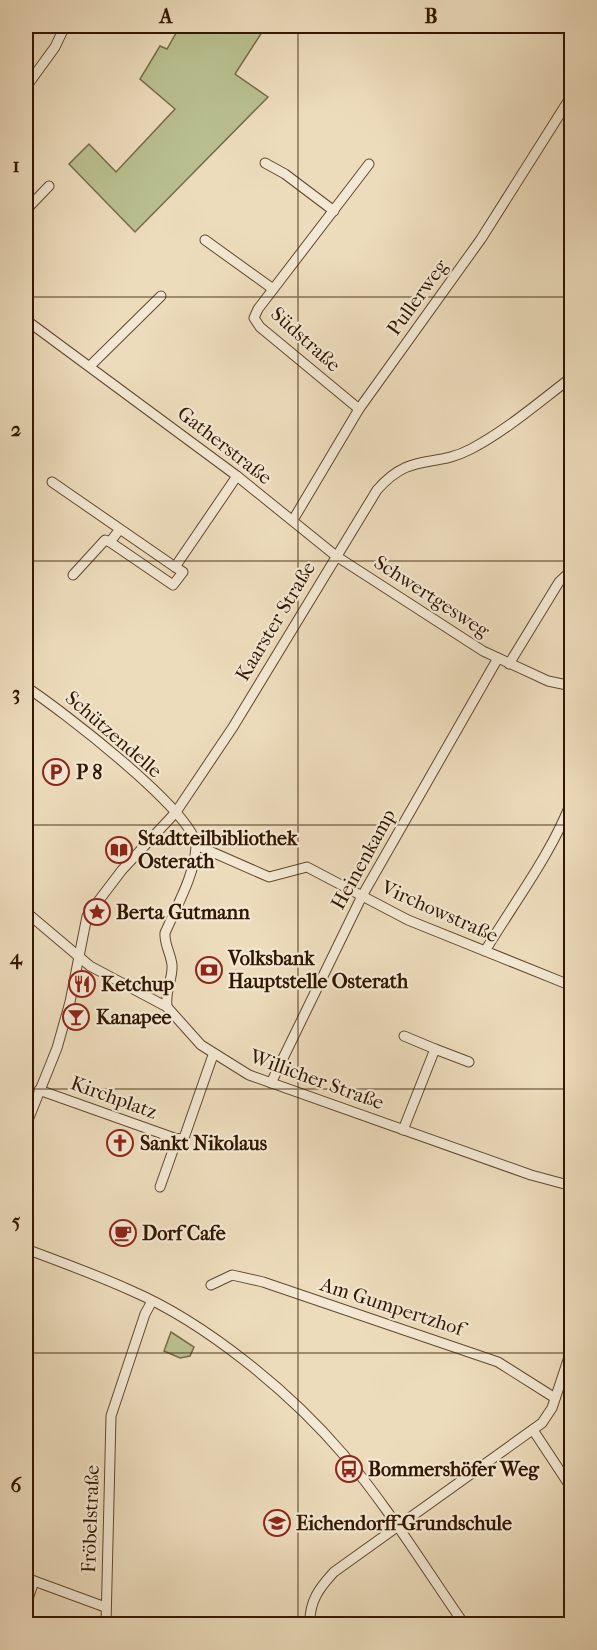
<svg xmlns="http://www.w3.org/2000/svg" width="597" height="1650" viewBox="0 0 597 1650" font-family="'IM FELL French Canon',serif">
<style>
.green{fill:#b9c090;stroke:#766b48;stroke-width:1.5}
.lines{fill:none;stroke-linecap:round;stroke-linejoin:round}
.street-casing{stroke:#61482f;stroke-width:11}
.street{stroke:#f3e8d3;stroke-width:9}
.grid{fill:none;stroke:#321600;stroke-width:1.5;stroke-opacity:0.55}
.labels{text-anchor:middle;stroke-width:4.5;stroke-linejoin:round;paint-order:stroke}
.street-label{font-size:20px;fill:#321600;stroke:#f3e8d3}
.poi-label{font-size:20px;font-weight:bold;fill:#321600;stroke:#f3e8d3;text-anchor:start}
.neatline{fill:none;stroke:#321600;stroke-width:2}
.grid-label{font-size:20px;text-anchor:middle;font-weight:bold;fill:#321600}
</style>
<rect width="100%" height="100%" fill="#eddcbc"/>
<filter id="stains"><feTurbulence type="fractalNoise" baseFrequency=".00333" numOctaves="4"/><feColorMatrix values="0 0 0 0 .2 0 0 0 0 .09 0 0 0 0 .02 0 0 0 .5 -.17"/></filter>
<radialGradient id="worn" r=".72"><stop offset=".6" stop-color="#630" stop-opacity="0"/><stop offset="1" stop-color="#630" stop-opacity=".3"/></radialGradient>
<g class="green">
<path d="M180,26H266L235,74L268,97L135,232L69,164L89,144L116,172L175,109L140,79L160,46L167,49Z"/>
<path d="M171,1332L194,1347L190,1356L180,1358L164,1351Z"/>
</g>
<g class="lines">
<defs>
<g id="street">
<path d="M26,87L55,47L65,26"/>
<path d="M265,163L285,174L334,211"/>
<path d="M26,210L49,186"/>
<path d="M205,240L273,289"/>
<path d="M26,320L237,476L336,556L483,651L548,681L572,686"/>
<path d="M90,366L161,296"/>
<path d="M359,409L260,327L254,318L258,309L369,164"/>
<path d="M52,482L175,567L183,572L173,585L110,542L120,529"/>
<path d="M293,520L359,409L481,239L572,95"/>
<path d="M175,567L237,476"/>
<path d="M73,575L105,540L110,542"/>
<path d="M509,664L559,582L572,570"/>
<path d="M26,687C56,706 196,813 196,846C195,875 176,907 165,933C164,944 171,954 172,965C173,979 165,989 167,1007"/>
<path d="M196,845L269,877L307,867L408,920L572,986"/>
<path d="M26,912L90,966L167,1007L201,1045L249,1075L531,1175L572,1186"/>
<path d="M485,951C515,901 551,855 572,800"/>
<path d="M404,1036L435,1049"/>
<path d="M271,1083L362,896L498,658"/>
<path d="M39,1090L177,1139"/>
<path d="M26,1125L57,1048L70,1002L87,916L122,870L176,812L233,727L377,490C411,451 433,469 471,449C507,430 539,402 572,377"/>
<path d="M403,1130L435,1049L469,1062"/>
<path d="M160,1187L177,1139L184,1138L213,1055"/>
<path d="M26,1249C61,1262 97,1275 132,1291C206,1323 290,1392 343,1454C388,1507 425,1568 464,1624"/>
<path d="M211,1285L232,1275L263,1282L498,1362L555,1398"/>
<path d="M533,1430L572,1489"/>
<path d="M26,1578L105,1607"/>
<path d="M26,1605L34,1581"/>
<path d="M106,1624L111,1416L145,1314L152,1301"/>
<path d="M310,1624C309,1602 319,1588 334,1572L542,1423L552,1408L572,1348"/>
</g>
</defs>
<use href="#street" class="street-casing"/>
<use href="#street" class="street"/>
</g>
<path class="grid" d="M298,26V1624M26,297H572M26,561H572M26,825H572M26,1089H572M26,1353H572"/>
<defs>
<symbol id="parking-ring" viewBox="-11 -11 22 22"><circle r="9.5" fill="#f3e8d3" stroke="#8f2418" stroke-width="1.5"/><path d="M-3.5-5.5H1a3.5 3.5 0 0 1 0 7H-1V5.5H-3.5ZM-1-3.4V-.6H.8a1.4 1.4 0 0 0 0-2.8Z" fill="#8f2418"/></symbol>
<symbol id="library-ring" viewBox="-11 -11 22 22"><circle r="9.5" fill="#f3e8d3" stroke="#8f2418" stroke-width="1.5"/><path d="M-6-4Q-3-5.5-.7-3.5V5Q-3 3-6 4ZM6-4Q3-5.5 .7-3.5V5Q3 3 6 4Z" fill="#8f2418"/></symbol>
<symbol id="sight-ring" viewBox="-11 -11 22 22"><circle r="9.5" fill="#f3e8d3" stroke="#8f2418" stroke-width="1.5"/><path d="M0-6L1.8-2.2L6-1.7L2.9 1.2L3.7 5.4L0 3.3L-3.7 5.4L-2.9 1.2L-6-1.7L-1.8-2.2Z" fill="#8f2418"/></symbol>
<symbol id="bank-ring" viewBox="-11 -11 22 22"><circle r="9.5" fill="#f3e8d3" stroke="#8f2418" stroke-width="1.5"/><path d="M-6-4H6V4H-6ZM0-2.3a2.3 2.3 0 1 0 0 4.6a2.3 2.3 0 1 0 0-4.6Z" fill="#8f2418"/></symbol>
<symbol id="restaurant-ring" viewBox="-11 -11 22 22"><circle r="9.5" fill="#f3e8d3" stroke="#8f2418" stroke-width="1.5"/><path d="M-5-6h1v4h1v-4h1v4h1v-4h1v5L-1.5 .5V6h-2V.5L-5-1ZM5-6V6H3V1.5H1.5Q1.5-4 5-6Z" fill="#8f2418"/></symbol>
<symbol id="bar-ring" viewBox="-11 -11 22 22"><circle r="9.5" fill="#f3e8d3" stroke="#8f2418" stroke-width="1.5"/><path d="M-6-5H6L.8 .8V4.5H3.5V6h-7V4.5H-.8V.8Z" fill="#8f2418"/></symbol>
<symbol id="church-ring" viewBox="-11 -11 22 22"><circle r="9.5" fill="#f3e8d3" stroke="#8f2418" stroke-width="1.5"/><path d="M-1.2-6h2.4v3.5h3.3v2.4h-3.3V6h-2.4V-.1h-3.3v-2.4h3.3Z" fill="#8f2418"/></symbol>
<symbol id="cafe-ring" viewBox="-11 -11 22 22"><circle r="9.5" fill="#f3e8d3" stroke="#8f2418" stroke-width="1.5"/><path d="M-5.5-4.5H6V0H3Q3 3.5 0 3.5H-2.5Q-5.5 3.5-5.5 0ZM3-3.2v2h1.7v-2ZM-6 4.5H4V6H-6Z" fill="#8f2418"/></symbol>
<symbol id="bus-ring" viewBox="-11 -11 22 22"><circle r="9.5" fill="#f3e8d3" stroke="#8f2418" stroke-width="1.5"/><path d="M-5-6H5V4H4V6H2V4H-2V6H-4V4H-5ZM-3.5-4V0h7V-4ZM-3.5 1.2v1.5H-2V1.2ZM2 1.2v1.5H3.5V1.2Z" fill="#8f2418"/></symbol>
<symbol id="school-ring" viewBox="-11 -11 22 22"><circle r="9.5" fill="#f3e8d3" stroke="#8f2418" stroke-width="1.5"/><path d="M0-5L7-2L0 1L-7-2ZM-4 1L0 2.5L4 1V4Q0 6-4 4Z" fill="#8f2418"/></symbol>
</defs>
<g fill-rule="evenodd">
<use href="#parking-ring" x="41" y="757" width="30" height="30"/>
<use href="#library-ring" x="104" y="835" width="30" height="30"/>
<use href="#sight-ring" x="82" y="897" width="30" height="30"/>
<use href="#bank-ring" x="194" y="955" width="30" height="30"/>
<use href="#restaurant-ring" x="67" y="969" width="30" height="30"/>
<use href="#bar-ring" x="61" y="1002" width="30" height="30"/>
<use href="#church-ring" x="105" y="1128" width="30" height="30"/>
<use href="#cafe-ring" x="108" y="1218" width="30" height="30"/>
<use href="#bus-ring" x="334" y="1454" width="30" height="30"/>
<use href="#school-ring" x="262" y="1508" width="30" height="30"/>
</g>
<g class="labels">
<g class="street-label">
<text transform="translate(417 297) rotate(-54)" y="7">Pullerweg</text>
<text transform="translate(306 339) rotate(42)" y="7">Südstraße</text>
<text transform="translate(225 445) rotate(38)" y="7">Gatherstraße</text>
<text transform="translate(432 596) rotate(33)" y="7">Schwertgesweg</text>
<text transform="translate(275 621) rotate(-59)" y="7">Kaarster Straße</text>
<text transform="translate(114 734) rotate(41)" y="7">Schützendelle</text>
<text transform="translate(363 859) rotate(-61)" y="7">Heinenkamp</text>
<text transform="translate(440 911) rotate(24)" y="7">Virchowstraße</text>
<text transform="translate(317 1079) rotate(20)" y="7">Willicher Straße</text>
<text transform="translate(114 1097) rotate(20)" y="7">Kirchplatz</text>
<text transform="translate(392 1306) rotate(18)" y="7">Am Gumpertzhof</text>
<text transform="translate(90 1519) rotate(-88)" y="7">Fröbelstraße</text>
</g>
<g class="poi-label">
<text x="76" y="779">P 8</text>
<text x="138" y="845">Stadtteilbibliothek<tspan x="138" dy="23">Osterath</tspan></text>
<text x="116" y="919">Berta Gutmann</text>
<text x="228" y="965">Volksbank<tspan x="228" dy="23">Hauptstelle Osterath</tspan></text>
<text x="101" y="991">Ketchup</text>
<text x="96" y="1024">Kanapee</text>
<text x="140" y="1150">Sankt Nikolaus</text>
<text x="142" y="1240">Dorf Cafe</text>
<text x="368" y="1476">Bommershöfer Weg</text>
<text x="296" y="1530">Eichendorff-Grundschule</text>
</g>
</g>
<rect width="597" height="1650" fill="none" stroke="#eddcbc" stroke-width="66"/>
<rect x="33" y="33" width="531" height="1584" class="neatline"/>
<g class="grid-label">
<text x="166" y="23">A</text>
<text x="431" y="23">B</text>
<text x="16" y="172">1</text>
<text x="16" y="436">2</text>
<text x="16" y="700">3</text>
<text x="16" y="964">4</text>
<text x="16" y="1228">5</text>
<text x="16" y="1492">6</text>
</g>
<rect width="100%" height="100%" filter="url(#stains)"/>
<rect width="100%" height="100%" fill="url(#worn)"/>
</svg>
